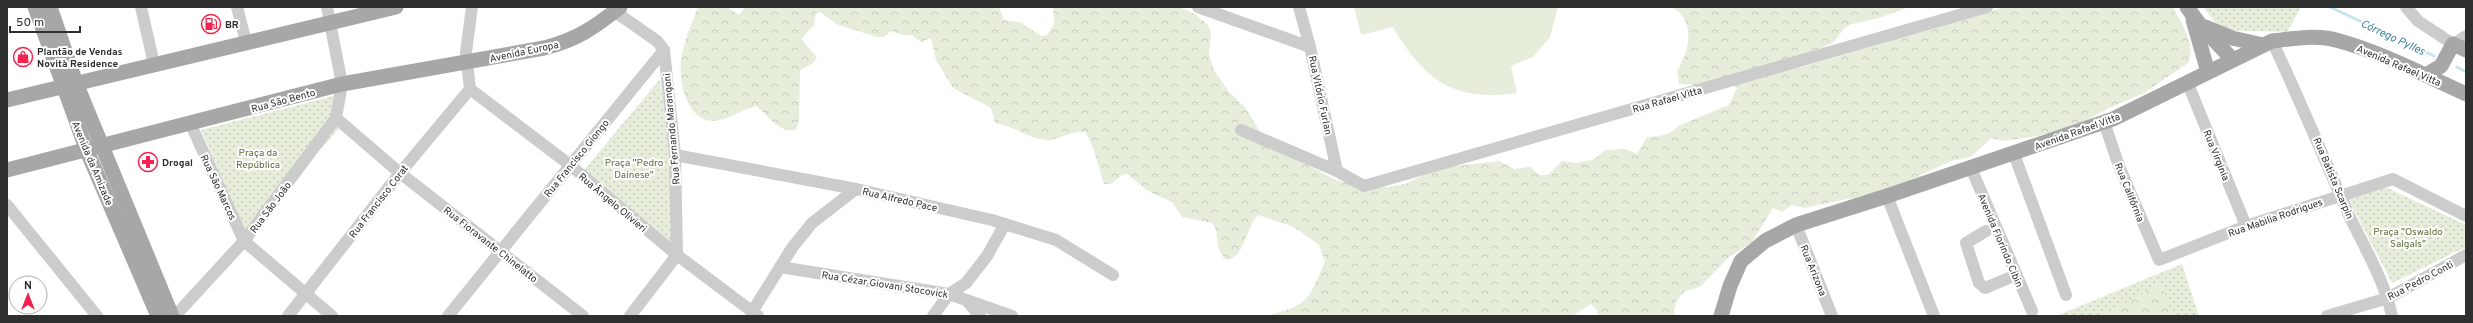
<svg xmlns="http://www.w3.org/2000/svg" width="2473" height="323" viewBox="0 0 2473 323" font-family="Overpass,sans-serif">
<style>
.green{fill:url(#green-dots)}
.forest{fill:url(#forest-crowns)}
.pitch{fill:#e7eddb}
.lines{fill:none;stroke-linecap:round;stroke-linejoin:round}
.stream{stroke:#c6e4ef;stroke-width:3}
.minor{stroke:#ccc;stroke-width:12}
.major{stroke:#a7a7a7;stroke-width:15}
.labels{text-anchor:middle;stroke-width:4;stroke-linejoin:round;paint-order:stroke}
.poi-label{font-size:10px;font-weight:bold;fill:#2f2f2f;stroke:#fff;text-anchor:start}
.street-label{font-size:10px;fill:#2f2f2f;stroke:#fff}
.park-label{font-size:10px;fill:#596f38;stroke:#fff}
.water-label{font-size:11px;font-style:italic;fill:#357f98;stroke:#fff}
</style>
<defs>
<pattern id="green-dots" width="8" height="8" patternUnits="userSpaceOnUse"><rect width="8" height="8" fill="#e7eddb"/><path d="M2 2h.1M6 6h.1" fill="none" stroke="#c6ccbc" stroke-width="1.8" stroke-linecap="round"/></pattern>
<pattern id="forest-crowns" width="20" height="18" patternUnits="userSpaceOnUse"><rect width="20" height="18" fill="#e7eddb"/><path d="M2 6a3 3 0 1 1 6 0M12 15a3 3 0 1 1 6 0" fill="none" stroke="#c6ccbc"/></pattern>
</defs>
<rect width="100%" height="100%" fill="#fff"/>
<g class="green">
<path d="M2203,7H2301L2287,32L2221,30Z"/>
<path d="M660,79L670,156L673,248L584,170Z"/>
<path d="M345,93L341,126L246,234L201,130Z"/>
<path d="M2381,185L2466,225V247L2392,283L2347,196Z"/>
<path d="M2182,264L2199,316H2056Z"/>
</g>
<g class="forest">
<path d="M698,7H727L739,15L745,7H999L1004,20L1020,22L1041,36L1047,35L1054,25L1053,7H1180L1195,14L1207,24L1211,32L1209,55L1214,70L1229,92L1245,107L1263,137L1283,152L1336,180L1361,186L1388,187L1405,184L1438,168L1499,161L1514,169L1531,167L1539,175H1548L1562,161L1576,163L1592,160L1606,150L1625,149L1637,154L1647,137C1660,136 1670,136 1678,126L1729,105L1737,88L1723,79L1696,85L1679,84L1677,71C1690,49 1696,22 1672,7H1909L1879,18L1852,24L1844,28L1834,42L1771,72L1802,67L2004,7H2173C2181,24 2197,44 2188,63L2144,93L2109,108L2078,125L2037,136L2004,141L1991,138L1971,157L1951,161L1902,184L1863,198L1847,199L1805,208L1792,205L1782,212L1773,208L1752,242L1728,258L1700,287L1685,291L1677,300L1674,310L1675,316H1598L1597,310L1591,304L1572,316H1267C1312,303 1306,302 1325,262L1319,245L1294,227L1258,215C1245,228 1246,257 1226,260C1212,246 1222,236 1212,223L1182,217L1172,202L1148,191L1127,174L1122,175L1111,184H1104C1098,167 1095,147 1085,132C1071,130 1059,141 1045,140C1027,138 1014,126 995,123L991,108L953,88L936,60L931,38L921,42L912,35H904L891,31L884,37H877L838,25L820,12L816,13L814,25L801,39L817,57L813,63L800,70L799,120L796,130C778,133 769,116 756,106C739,110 724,124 706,120C697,118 689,106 686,98C673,66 686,37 698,7Z"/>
<path d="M2162,283L2172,316H2100Z"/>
</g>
<path class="pitch" d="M1354,7H1558L1550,37L1533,57L1511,66L1517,93C1453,102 1424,80 1393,27L1361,35Z"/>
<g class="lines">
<g class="stream">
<path d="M2330,7L2434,56"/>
<path d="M2457,67L2466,72"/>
</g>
<g class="minor">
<path d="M141,7L154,64"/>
<path d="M237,7L246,42"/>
<path d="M472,7L466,52L470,89L570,165L677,255L758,316"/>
<path d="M1198,7L1310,47"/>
<path d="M1299,7L1310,47L1337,171L1364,186L1987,7"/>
<path d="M2406,7L2418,21L2453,44L2466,36"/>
<path d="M614,11L657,41L664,50L675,155L677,255L630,316"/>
<path d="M2272,41C2299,98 2323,156 2348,213C2364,247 2384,279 2392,316"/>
<path d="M2188,84L2246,226"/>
<path d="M336,118L400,173L583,316"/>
<path d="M2104,122L2119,166L2159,260L2246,226L2393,179L2466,216"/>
<path d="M191,125L244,241L332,316"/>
<path d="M1241,130L1337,171"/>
<path d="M2014,154L2066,295"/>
<path d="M675,155L856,189L992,220L1056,240L1113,275"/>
<path d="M1971,168L2032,311"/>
<path d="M1887,196L1934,316"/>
<path d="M7,205L97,316"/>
<path d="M1796,225L1832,316"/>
<path d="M1986,231L1966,243L1979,283L1985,288L2016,275"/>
<path d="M780,267L949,294L1012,316"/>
<path d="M967,301L980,316"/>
<path d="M752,312L792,248L812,223L856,189"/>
<path d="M175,316L244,241L336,118L342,84L327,7"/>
<path d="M288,316L400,173L470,89"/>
<path d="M448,316L664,50"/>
<path d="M933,316L949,294L966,283L987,256L1005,224"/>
<path d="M2327,316L2388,298L2466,255"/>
</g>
<g class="major">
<path d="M35,7L87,151L158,316"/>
<path d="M50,7L76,83L172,316"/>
<path d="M2187,7L2200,25L2232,59"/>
<path d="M2193,20L2208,72"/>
<path d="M2205,27L2232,38L2263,45"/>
<path d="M2426,75L2441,66L2453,44L2466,50"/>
<path d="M7,100L396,7"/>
<path d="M7,170L342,84L544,48C576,40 594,28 620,7"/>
<path d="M1721,316L1730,286L1741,261L1765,241L1796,225L1887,196L2113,119L2272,41C2292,39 2317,34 2336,40C2381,52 2424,75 2466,94"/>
</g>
</g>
<defs>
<symbol id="fuel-ring" viewBox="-11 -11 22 22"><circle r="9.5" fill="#fff" stroke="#f4234d" stroke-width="1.5"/><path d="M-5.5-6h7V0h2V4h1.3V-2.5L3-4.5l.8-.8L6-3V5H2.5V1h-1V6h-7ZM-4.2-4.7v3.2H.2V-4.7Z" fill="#f4234d"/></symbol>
<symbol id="shop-ring" viewBox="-11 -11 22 22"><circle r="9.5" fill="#fff" stroke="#f4234d" stroke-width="1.5"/><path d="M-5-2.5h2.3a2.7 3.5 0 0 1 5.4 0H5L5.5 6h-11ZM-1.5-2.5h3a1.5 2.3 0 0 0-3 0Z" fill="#f4234d"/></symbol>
<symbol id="pharmacy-ring" viewBox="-11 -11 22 22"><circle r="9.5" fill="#fff" stroke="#f4234d" stroke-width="1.5"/><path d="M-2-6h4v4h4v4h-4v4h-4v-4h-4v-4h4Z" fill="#f4234d"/></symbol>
</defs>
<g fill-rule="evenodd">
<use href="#fuel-ring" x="200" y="13" width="22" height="22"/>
<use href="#shop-ring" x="12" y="46" width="22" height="22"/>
<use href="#pharmacy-ring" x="137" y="151" width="22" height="22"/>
</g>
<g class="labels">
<g class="poi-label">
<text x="225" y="28">BR</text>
<text x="37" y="55">Plantão de Vendas<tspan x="37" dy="12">Novità Residence</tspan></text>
<text x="162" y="166">Drogal</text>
</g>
<g class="street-label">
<text transform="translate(524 51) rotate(-12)" y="4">Avenida Europa</text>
<text transform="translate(2399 65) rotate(23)" y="4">Avenida Rafael Vitta</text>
<text transform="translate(1321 95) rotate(78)" y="4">Rua Vitório Furlan</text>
<text transform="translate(1667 99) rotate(-16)" y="4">Rua Rafael Vitta</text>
<text transform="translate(283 100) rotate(-15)" y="4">Rua São Bento</text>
<text transform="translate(671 129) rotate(-95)" y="4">Rua Fernando Marangoni</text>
<text transform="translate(2077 131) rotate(-20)" y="4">Avenida Rafael Vitta</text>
<text transform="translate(2217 155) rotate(68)" y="4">Rua Virginia</text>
<text transform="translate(576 158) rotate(-51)" y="4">Rua Francisco Giongo</text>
<text transform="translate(93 163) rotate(67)" y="4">Avenida da Amizade</text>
<text transform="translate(2334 178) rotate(67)" y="4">Rua Batista Scarpin</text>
<text transform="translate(219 187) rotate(65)" y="4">Rua São Marcos</text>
<text transform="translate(2130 192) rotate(68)" y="4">Rua Califórnia</text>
<text transform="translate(900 199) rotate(13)" y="4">Rua Alfredo Pace</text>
<text transform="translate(378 201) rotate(-52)" y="4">Rua Francisco Corat</text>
<text transform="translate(613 202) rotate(40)" y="4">Rua Ângelo Olivieri</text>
<text transform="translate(270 207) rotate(-53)" y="4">Rua São João</text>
<text transform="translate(2275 217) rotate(-19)" y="4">Rua Mabilia Rodrigues</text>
<text transform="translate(2001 240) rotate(67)" y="4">Avenida Florindo Cibin</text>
<text transform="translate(491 244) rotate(38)" y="4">Rua Fioravante Chinelatto</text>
<text transform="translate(1814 270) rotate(68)" y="4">Rua Arizona</text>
<text transform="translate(2420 280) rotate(-28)" y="4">Rua Pedro Conti</text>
<text transform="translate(885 284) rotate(9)" y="4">Rua Cézar Giovani Stocovick</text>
</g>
<g class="park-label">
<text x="258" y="156">Praça da<tspan x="258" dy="12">República</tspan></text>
<text x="634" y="166">Praça "Pedro<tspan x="634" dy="12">Dainese"</tspan></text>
<text x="2408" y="235">Praça "Oswaldo<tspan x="2408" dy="12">Salgals"</tspan></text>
</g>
<g class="water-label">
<text transform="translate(2393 37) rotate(25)" y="4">Córrego Pylles</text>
</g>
</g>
<rect width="2473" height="323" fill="none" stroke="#2f2f2f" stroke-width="16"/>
<g transform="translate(28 295)"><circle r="19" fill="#ffffff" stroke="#acacac"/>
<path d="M0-3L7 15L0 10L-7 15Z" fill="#f4234d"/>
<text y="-6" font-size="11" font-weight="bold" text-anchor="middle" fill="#2f2f2f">N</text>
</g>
<path d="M10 26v6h70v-6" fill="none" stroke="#2f2f2f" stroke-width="2"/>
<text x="16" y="26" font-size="12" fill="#2f2f2f" stroke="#ffffff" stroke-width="3" paint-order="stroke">50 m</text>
</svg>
